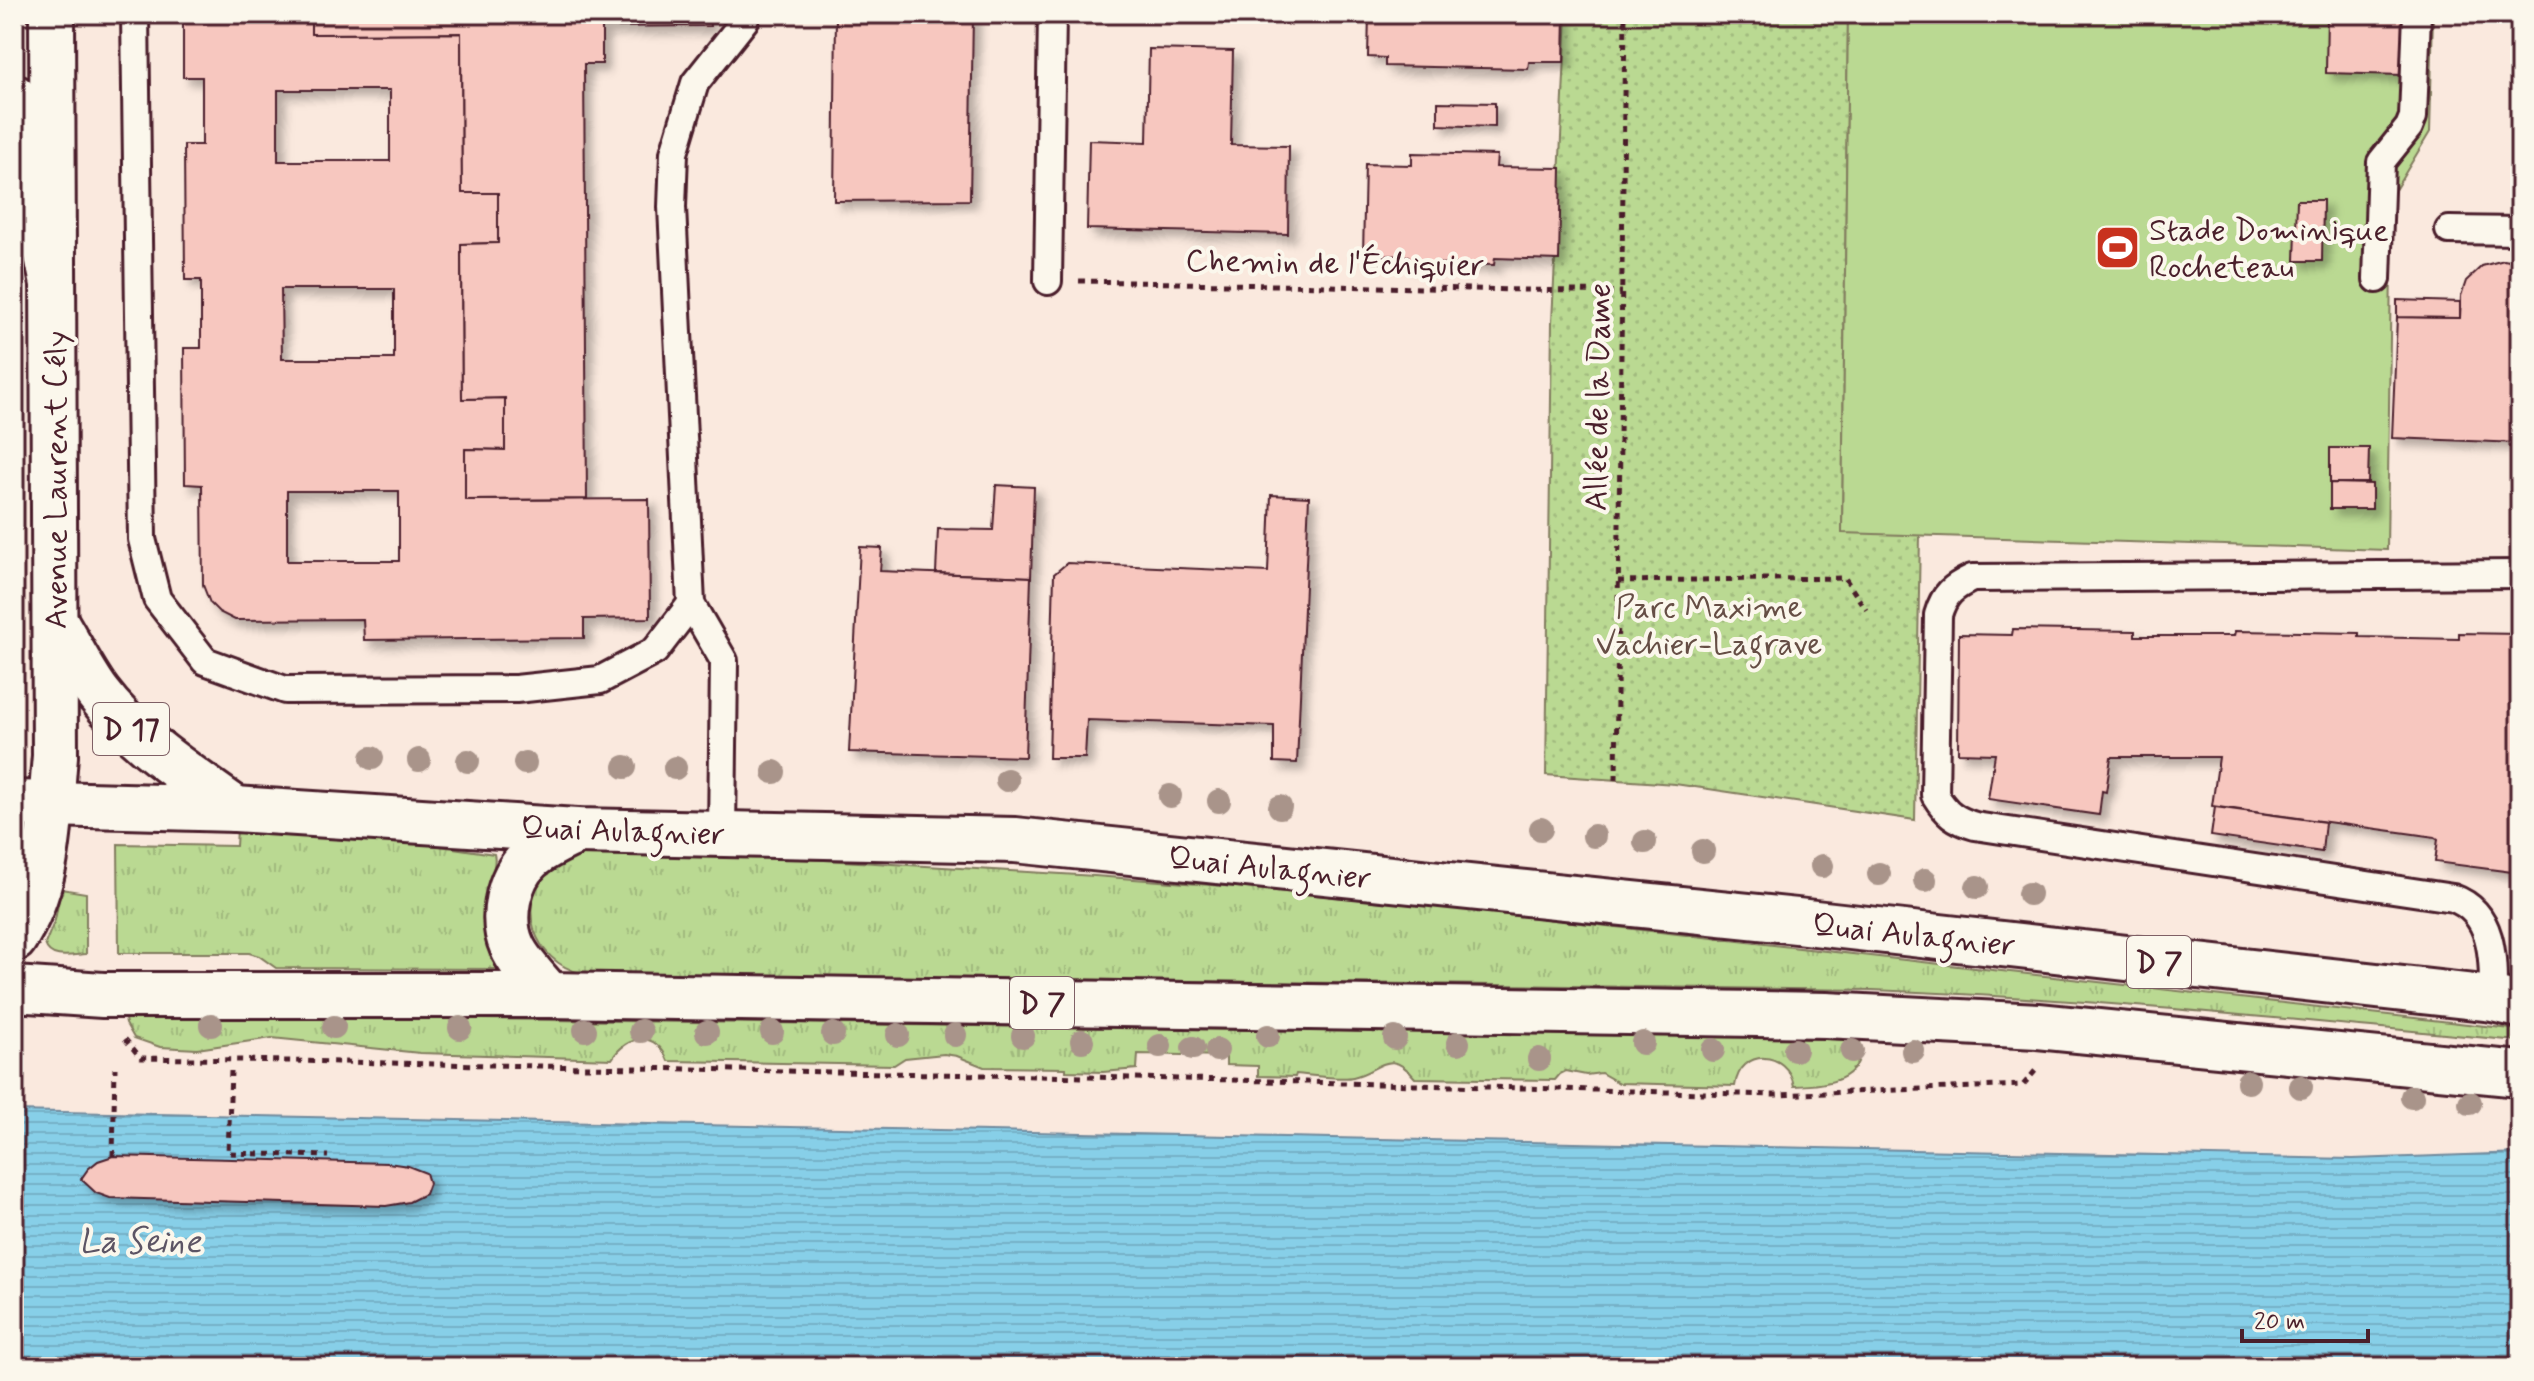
<svg xmlns="http://www.w3.org/2000/svg" width="2534" height="1381" viewBox="0 0 2534 1381" font-family="Mynerve,sans-serif">
<style>
.grass{fill:url(#grass-tufts);stroke:#827c5e;stroke-width:2}
.park{fill:url(#park-dots);stroke:#827c5e;stroke-width:2}
.pitch{fill:#bad992;stroke:#827c5e;stroke-width:2}
.water{fill:url(#water-rules);stroke:#6f899c;stroke-width:2}
.building{fill:#f7c7bf;stroke:#4a1f2b;stroke-width:2;fill-rule:evenodd;filter:url(#shadow)}
.lines{fill:none;stroke-linecap:round;stroke-linejoin:round}
.lane-casing{stroke:#4a1f2b;stroke-width:32}
.primary-casing{stroke:#4a1f2b;stroke-width:50}
.highway-casing{stroke:#4a1f2b;stroke-width:50}
.path{stroke:#4a1f2b;stroke-width:5;stroke-dasharray:6 6;stroke-linecap:butt}
.lane{stroke:#fbf7ec;stroke-width:26}
.primary{stroke:#fbf7ec;stroke-width:44}
.highway{stroke:#fbf7ec;stroke-width:44}
.tree{fill:#a9948a}
.labels{text-anchor:middle;stroke-width:8;stroke-linejoin:round;paint-order:stroke}
.shield{fill:#fbf7ec;stroke:#7f6065;stroke-width:2}
.shield-label{font-size:30px;font-weight:bold;fill:#4a1f2b}
.poi-label{font-size:32px;fill:#4a1f2b;stroke:#fbf7ec;text-anchor:start}
.street-label{font-size:32px;fill:#4a1f2b;stroke:#fbf7ec}
.park-label{font-size:32px;fill:#664e45;stroke:#fbf7ec}
.water-label{font-size:34px;font-style:italic;fill:#5c5464;stroke:#fbf7ec}
</style>
<defs>
<pattern id="grass-tufts" width="24" height="20" patternUnits="userSpaceOnUse" patternTransform="scale(2)"><rect width="24" height="20" fill="#bad992"/><path d="M3 7l-1-3M5 7V3M7 7l1-3M15 17l-1-3M17 17v-4M19 17l1-3" fill="none" stroke="#a1ba7e"/></pattern>
<pattern id="park-dots" width="8" height="8" patternUnits="userSpaceOnUse" patternTransform="scale(2)"><rect width="8" height="8" fill="#bad992"/><path d="M2 2h.1M6 6h.1" fill="none" stroke="#a1ba7e" stroke-width="1.8" stroke-linecap="round"/></pattern>
<pattern id="water-rules" width="6" height="5" patternUnits="userSpaceOnUse" patternTransform="scale(2)"><rect width="6" height="5" fill="#87cfe8"/><path d="M0 2.5h6" fill="none" stroke="#76b1c7"/></pattern>
<filter id="shadow"><feDropShadow dx="7" dy="7" stdDeviation="4" flood-color="#0004"/></filter>
</defs>
<rect width="100%" height="100%" fill="#fae9de"/>
<filter id="ink" filterUnits="userSpaceOnUse"><feTurbulence type="fractalNoise" baseFrequency=".0125" numOctaves="2"/><feDisplacementMap in="SourceGraphic" scale="16" xChannelSelector="R" yChannelSelector="G"/><feConvolveMatrix kernelMatrix="1 2 1 2 8 2 1 2 1" color-interpolation-filters="sRGB"/></filter>
<g filter="url(#ink)">
<g class="grass">
<path d="M237,829L426,844L494,854C498,867 484,892 484,908C484,919 485,930 488,940C490,950 497,959 495,969L276,968L259,956L249,953H119L118,844L236,846Z"/>
<path d="M586,851L825,860L1095,876L1237,887L1457,909L2520,1030V1041C2304,1021 2089,998 1872,990L581,973C534,962 513,903 551,868C560,861 575,856 586,851Z"/>
<path d="M61,889L86,893V954C72,955 50,961 45,944L55,920Z"/>
<path d="M124,1014L1755,1037L1860,1040C1866,1082 1825,1085 1794,1086C1787,1049 1740,1048 1735,1086L1619,1083L1601,1073L1586,1075L1566,1071L1560,1074L1555,1080L1415,1078C1389,1046 1379,1072 1353,1077C1341,1080 1310,1075 1296,1074L1295,1077L1258,1076V1066L1226,1065V1056L1138,1054L1137,1069L1103,1072L1066,1071V1068L984,1067L957,1056L944,1054L905,1058L894,1065L668,1061C657,1031 627,1034 612,1059L420,1053L272,1038L197,1049L160,1047L134,1038L126,1024Z"/>
</g>
<path class="park" d="M1567,14H1848L1842,532L1920,534L1915,820L1675,784L1546,775L1552,322Z"/>
<path class="pitch" d="M1848,14H2433L2430,132L2392,195L2387,550L1842,533Z"/>
<path class="water" d="M14,1111L2353,1159L2520,1153V1367H14Z"/>
<g class="building">
<path d="M183,14H311V34L461,33L462,193H498V243L461,244L462,399L505,398V450L465,449V500L649,499L650,618L584,619V638L364,640L363,619L235,620L219,612L210,603L203,585L202,485L185,484L184,348H201V280H185L184,145H202V77H183ZM278,90H390V161H278ZM281,289H394V359H282ZM287,491H399V561H287Z"/>
<path d="M311,14H709L710,26L602,27V64H584L587,499L465,500V449L505,450V398L462,399L461,244L498,243V193H462L461,33L311,34Z"/>
<path d="M836,14H973L970,200L834,201Z"/>
<path d="M1369,14H1565L1564,62H1529L1528,69L1385,66V58L1368,57Z"/>
<path d="M2327,14H2405L2404,75L2326,73Z"/>
<path d="M1149,49L1233,51L1231,145L1289,146L1288,234L1087,229L1089,140L1147,142Z"/>
<path d="M1438,102L1495,103V127L1438,125Z"/>
<path d="M1412,153L1497,155L1496,167L1561,168L1559,260L1495,258L1494,265L1409,263V256L1363,255L1365,164L1412,165Z"/>
<path d="M2297,200H2323L2322,261H2295Z"/>
<path d="M2504,260L2520,263V443L2392,438L2397,317L2460,318L2461,296L2466,281L2482,266Z"/>
<path d="M2397,300L2460,302V318L2397,317Z"/>
<path d="M2330,448H2369L2368,483H2330Z"/>
<path d="M2330,483L2372,484V509H2330Z"/>
<path d="M996,485L1034,487L1031,577L936,573L938,529L993,530Z"/>
<path d="M1271,495L1309,497L1297,763L1274,762V726L1087,720L1085,758H1049L1054,574L1067,563L1268,572Z"/>
<path d="M860,547L882,548L880,571L1031,577L1025,757L849,752Z"/>
<path d="M2013,629L2135,631V636H2234L2235,631L2359,633V637L2459,639V633L2520,634V873L2435,862L2438,839L2435,837L2212,806L2219,757H2111L2106,792L2102,791L2099,815L1988,799L1995,754L1958,753L1959,634L2012,635Z"/>
<path d="M2215,807L2325,822L2322,852L2211,836Z"/>
<path d="M113,1156L388,1163L408,1166L426,1173L429,1183L425,1194L409,1202L386,1206L110,1198L96,1193L81,1179L88,1169L98,1161Z"/>
</g>
<g class="lines">
<defs>
<g id="lane">
<path d="M135,14L142,539L157,599L205,661L285,690L516,689L600,680L655,651L691,604L672,207L674,153L695,83L745,20V14"/>
<path d="M2449,230L2520,231"/>
<path d="M2377,279L2381,162L2409,127L2413,117L2417,14"/>
<path d="M1048,281L1052,14"/>
<path d="M691,604L724,661L722,833"/>
<path d="M2493,999C2493,961 2495,913 2453,898L1975,826C1955,820 1946,813 1935,795L1938,615C1944,594 1953,587 1972,578L2520,574"/>
</g>
<g id="primary">
<path d="M56,623C70,646 82,671 98,693C134,741 187,774 235,809"/>
<path d="M14,803L235,809L577,831L1015,840L1797,921L2493,999L2520,1005"/>
<path d="M14,939C51,884 49,820 55,756L52,14"/>
<path d="M14,989L103,995H549L1826,1015L2038,1026L2520,1074"/>
<path d="M549,995C537,980 519,963 512,946C500,919 508,879 529,859C542,847 562,839 577,831"/>
</g>
<path id="highway" d="M14,97L53,284"/>
</defs>
<use href="#lane" class="lane-casing"/>
<use href="#primary" class="primary-casing"/>
<use href="#highway" class="highway-casing"/>
<g class="path">
<path d="M1079,281L1622,292"/>
<path d="M1618,581L1845,578L1866,610"/>
<path d="M1616,780L1625,14"/>
<path d="M125,1039L141,1058L1233,1080L1776,1095L2023,1085L2036,1070"/>
<path d="M231,1071L228,1153L328,1156"/>
<path d="M113,1156L115,1068"/>
</g>
<use href="#lane" class="lane"/>
<use href="#primary" class="primary"/>
<use href="#highway" class="highway"/>
</g>
<g class="tree">
<circle cx="372" cy="758" r="12"/>
<circle cx="419" cy="760" r="12"/>
<circle cx="468" cy="761" r="12"/>
<circle cx="525" cy="763" r="12"/>
<circle cx="625" cy="767" r="12"/>
<circle cx="675" cy="768" r="12"/>
<circle cx="774" cy="772" r="12"/>
<circle cx="1007" cy="780" r="12"/>
<circle cx="1170" cy="796" r="12"/>
<circle cx="1219" cy="801" r="12"/>
<circle cx="1280" cy="807" r="12"/>
<circle cx="1541" cy="829" r="12"/>
<circle cx="1594" cy="836" r="12"/>
<circle cx="1645" cy="842" r="12"/>
<circle cx="1703" cy="851" r="12"/>
<circle cx="1822" cy="866" r="12"/>
<circle cx="1879" cy="874" r="12"/>
<circle cx="1925" cy="880" r="12"/>
<circle cx="1977" cy="887" r="12"/>
<circle cx="2029" cy="894" r="12"/>
<circle cx="211" cy="1025" r="12"/>
<circle cx="334" cy="1027" r="12"/>
<circle cx="460" cy="1028" r="12"/>
<circle cx="585" cy="1030" r="12"/>
<circle cx="641" cy="1031" r="12"/>
<circle cx="707" cy="1032" r="12"/>
<circle cx="772" cy="1032" r="12"/>
<circle cx="833" cy="1034" r="12"/>
<circle cx="898" cy="1035" r="12"/>
<circle cx="955" cy="1035" r="12"/>
<circle cx="1023" cy="1036" r="12"/>
<circle cx="1268" cy="1036" r="12"/>
<circle cx="1395" cy="1038" r="12"/>
<circle cx="1082" cy="1041" r="12"/>
<circle cx="1458" cy="1043" r="12"/>
<circle cx="1643" cy="1043" r="12"/>
<circle cx="1160" cy="1046" r="12"/>
<circle cx="1193" cy="1048" r="12"/>
<circle cx="1217" cy="1050" r="12"/>
<circle cx="1713" cy="1050" r="12"/>
<circle cx="1795" cy="1050" r="12"/>
<circle cx="1852" cy="1051" r="12"/>
<circle cx="1913" cy="1051" r="12"/>
<circle cx="1539" cy="1059" r="12"/>
<circle cx="2248" cy="1082" r="12"/>
<circle cx="2301" cy="1087" r="12"/>
<circle cx="2412" cy="1097" r="12"/>
<circle cx="2470" cy="1103" r="12"/>
</g>
</g>
<defs>
<symbol id="stadium-square" viewBox="-11 -11 22 22"><rect x="-9" y="-9" width="18" height="18" rx="4" fill="#c8321e" stroke="#fbf7ec"/><path d="M0-5a6.5 5 0 1 0 0 10a6.5 5 0 1 0 0-10ZM-3.5-1.8h7v3.6h-7Z" fill="#fff"/></symbol>
</defs>
<g fill-rule="evenodd">
<use href="#stadium-square" x="2092" y="222" width="51" height="51"/>
</g>
<g class="labels">
<g class="shield">
<rect x="93" y="703" width="76" height="52" rx="6"/>
<rect x="2127" y="936" width="64" height="52" rx="6"/>
<rect x="1010" y="977" width="64" height="52" rx="6"/>
</g>
<g class="shield-label">
<text x="131" y="739">D 17</text>
<text x="2159" y="972">D 7</text>
<text x="1042" y="1013">D 7</text>
</g>
<g class="poi-label">
<text x="2149" y="240">Stade Dominique<tspan x="2149" dy="37">Rocheteau</tspan></text>
</g>
<g class="street-label">
<text transform="translate(1335 262) rotate(1)" y="11">Chemin de l'Échiquier</text>
<text transform="translate(1597 397) rotate(-89)" y="11">Allée de la Dame</text>
<text transform="translate(55 480) rotate(-90)" y="11">Avenue Laurent Cély</text>
<text transform="translate(623 830) rotate(2)" y="11">Quai Aulagnier</text>
<text transform="translate(1270 867) rotate(6)" y="11">Quai Aulagnier</text>
<text transform="translate(1914 934) rotate(6)" y="11">Quai Aulagnier</text>
</g>
<g class="park-label">
<text x="1709" y="617">Parc Maxime<tspan x="1709" dy="37">Vachier-Lagrave</tspan></text>
</g>
<g class="water-label">
<text x="140" y="1252">La Seine</text>
</g>
</g>
<rect width="2534" height="1381" fill="none" stroke="#fbf7ec" stroke-width="48"/>
<rect x="24" y="24" width="2486" height="1333" fill="none" stroke="#4a1f2b" stroke-width="3" filter="url(#ink)"/>
<path d="M2242 1329v12h126v-12" fill="none" stroke="#4a1f2b" stroke-width="4"/>
<text x="2254" y="1329" font-size="24" fill="#4a1f2b" stroke="#fbf7ec" stroke-width="6" paint-order="stroke">20 m</text>
</svg>
